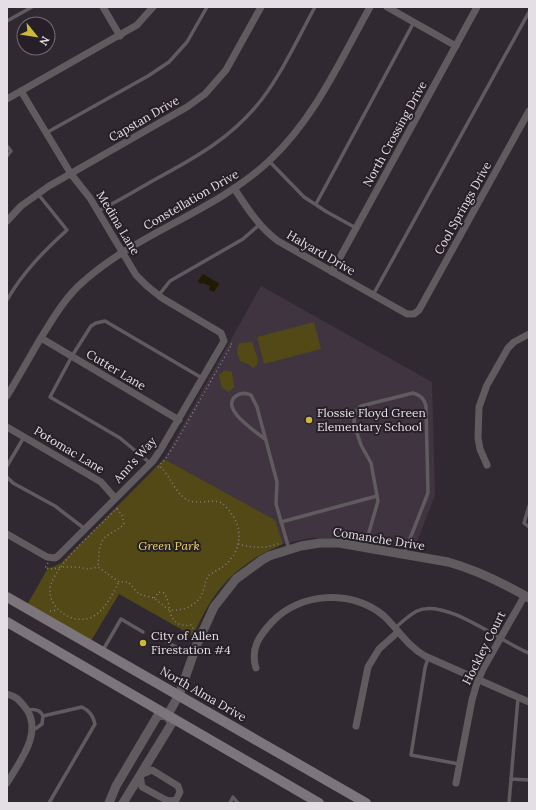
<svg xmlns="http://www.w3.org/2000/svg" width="536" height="810" viewBox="0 0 536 810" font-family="Lora,serif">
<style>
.built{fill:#403440}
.green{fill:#524916}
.water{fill:#1f1a01}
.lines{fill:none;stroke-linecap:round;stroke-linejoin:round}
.path{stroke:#868086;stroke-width:1.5;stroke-dasharray:1 3;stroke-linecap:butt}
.service{stroke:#605b5f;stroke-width:3.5}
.minor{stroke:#605b5f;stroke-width:7}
.tertiary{stroke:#605b5f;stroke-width:9}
.secondary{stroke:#7c767c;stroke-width:10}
.poi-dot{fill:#ceb837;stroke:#271f27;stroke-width:1.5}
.labels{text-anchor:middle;stroke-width:4;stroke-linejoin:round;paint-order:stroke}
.street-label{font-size:12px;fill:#e4dfe4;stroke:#271f27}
.poi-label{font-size:12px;fill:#e4dfe4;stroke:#271f27;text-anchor:start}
.park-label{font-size:12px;font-style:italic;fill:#eed965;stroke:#271f27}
</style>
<rect width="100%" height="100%" fill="#312931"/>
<path class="built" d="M261,286L432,382L435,495L414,550L360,540L340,538H310L283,544L274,520L164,459Z"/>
<g class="green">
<path d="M314,322L321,349L264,364L257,337Z"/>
<path d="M252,342L253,344L258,359L257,365L253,368L248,364L240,361C238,355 235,349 240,343Z"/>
<path d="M225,370L232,372L234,387L229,392L222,388L219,375Z"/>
<path d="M164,459L275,520L283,544C275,548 267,551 260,555C224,577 210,598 193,636L119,594L91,641L27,605L48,568L53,567L61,563Z"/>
</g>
<path class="water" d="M203,274L218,283L219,284L214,292L209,290L210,286L203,283L200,284L198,281Z"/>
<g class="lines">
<g class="path">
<path d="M158,467L166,458L175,444L232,344H230"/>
<path d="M117,508C100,526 59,561 51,584C44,606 73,628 94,616C106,609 112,594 119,582"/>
<path d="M117,509L122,515L124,524C120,529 114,531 108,535C98,541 99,556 98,567L119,582H128L139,594L154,598L169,610C184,611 198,606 203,591C205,586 205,581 208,576C216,570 224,568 230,560C242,546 242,526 230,512C228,509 225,505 222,503C210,498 197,506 186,499C173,491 171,475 159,466"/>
<path d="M238,544C253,548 266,549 280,543"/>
<path d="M48,563L45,568L53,569L61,567H78L88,569L98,567"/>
<path d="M154,598L159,592L164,593C172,603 166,621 182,625C185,626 188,625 191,625L193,627V633"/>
<path d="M50,611L58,610"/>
</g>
<g class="service">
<path d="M7,21L32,7"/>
<path d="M46,133L148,76L169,62L187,42L207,7"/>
<path d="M7,146L11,151L7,156"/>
<path d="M269,161L304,197L327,212L356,228"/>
<path d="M316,204L414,22"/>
<path d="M98,211C117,202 135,191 154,180C195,158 233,137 262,99C283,71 298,38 315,7"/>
<path d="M373,295L529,12"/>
<path d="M158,296L170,281L243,239L259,225"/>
<path d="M7,300C23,272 44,251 67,230L38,194"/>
<path d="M266,440C257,432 219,409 236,396C241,392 246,393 251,395L257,407L277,482L276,504L289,549"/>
<path d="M150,463L120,438L50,397L72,356L91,326L96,323L105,321L202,378"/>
<path d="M7,466L24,437"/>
<path d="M7,477L13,483L55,506L85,529"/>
<path d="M529,506L524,523L529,527"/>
<path d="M281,522L377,496"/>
<path d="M365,546L378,501L371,463L361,445L356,430L354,421L355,412L361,406L413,393C420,395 424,398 426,406L428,493L404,554"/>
<path d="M395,628C402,622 409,615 417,611C445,597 502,643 529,653"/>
<path d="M167,642L192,656"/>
<path d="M103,650L121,619L143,632"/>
<path d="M428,658L425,668L411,755L459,764"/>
<path d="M28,710C34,709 40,709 43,716L42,724L35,729L32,730"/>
<path d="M43,716L82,707C90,711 93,716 95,724L49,803"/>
<path d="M511,779L529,780"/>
<path d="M230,803L233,797L238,803"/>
<path d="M509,803L518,698"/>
</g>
<g class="minor">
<path d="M103,7L120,36"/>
<path d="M387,7L456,46"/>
<path d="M7,99L137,25L153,7"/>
<path d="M234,188C247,208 259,227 278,241L407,314H414L419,310L529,111"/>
<path d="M7,221L21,206L49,186L187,107L205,94L226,70L261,7"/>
<path d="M332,272L477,7"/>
<path d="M41,338L179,420"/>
<path d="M7,396C18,378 28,360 39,341C52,320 65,297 84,281C139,232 216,211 269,161C315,118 340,61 370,7"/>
<path d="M7,427L101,482L115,498"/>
<path d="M487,465L480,449L478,438L479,407L487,385L508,348L514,342L529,334"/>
<path d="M7,534L47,557L55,558L58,556L153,461L161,449L224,341L221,333L162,298L147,286L136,275L90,198L71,174L21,91"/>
<path d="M256,668C250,649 259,636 272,622C300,592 353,589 384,616C398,629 407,646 425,656L529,702"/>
<path d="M7,694C17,697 18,699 24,706C45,730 20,761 7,783"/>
<path d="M356,726L368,667L379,649L398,632"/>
<path d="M152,770L178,786L180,792L176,800L170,801L166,800L142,787L140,775Z"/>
<path d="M456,783L472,700L476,686L483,669L525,595"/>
</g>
<g class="tertiary">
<path d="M167,716L179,695L197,644L214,607L236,579L262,560L269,556L301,546L320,543H339L448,562C477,570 503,583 529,598"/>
<path d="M109,803L116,786L158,715L167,716"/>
<path d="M123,803L172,723L167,716"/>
</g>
<g class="secondary">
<path d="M7,597L366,803"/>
<path d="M7,622L319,803"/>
</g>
</g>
<g class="poi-dot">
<circle cx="309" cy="420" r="4"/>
<circle cx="143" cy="643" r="4"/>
</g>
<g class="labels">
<g class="street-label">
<text transform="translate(144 119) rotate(-30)" y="4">Capstan Drive</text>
<text transform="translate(395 134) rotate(-61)" y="4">North Crossing Drive</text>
<text transform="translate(191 200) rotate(-30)" y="4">Constellation Drive</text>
<text transform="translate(463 208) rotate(-61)" y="4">Cool Springs Drive</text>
<text transform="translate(118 223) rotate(59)" y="4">Medina Lane</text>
<text transform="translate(321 253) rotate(30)" y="4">Halyard Drive</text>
<text transform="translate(116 370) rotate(31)" y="4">Cutter Lane</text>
<text transform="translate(69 450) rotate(31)" y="4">Potomac Lane</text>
<text transform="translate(135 460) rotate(-48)" y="4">Ann's Way</text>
<text transform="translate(379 539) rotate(9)" y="4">Comanche Drive</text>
<text transform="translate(484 648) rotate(-63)" y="4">Hockley Court</text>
<text transform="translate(203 694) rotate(30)" y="4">North Alma Drive</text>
</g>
<g class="poi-label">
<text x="317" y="417">Flossie Floyd Green<tspan x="317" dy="14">Elementary School</tspan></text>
<text x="151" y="640">City of Allen<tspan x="151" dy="14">Firestation #4</tspan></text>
</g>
<g class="park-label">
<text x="169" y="550">Green Park</text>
</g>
</g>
<rect width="536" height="810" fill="none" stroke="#e4dfe4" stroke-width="16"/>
<g transform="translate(36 36) rotate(120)"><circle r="19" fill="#271f27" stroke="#736c73"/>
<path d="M0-3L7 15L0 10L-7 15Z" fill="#ceb837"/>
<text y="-6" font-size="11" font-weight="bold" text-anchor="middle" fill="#e4dfe4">N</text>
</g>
</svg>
